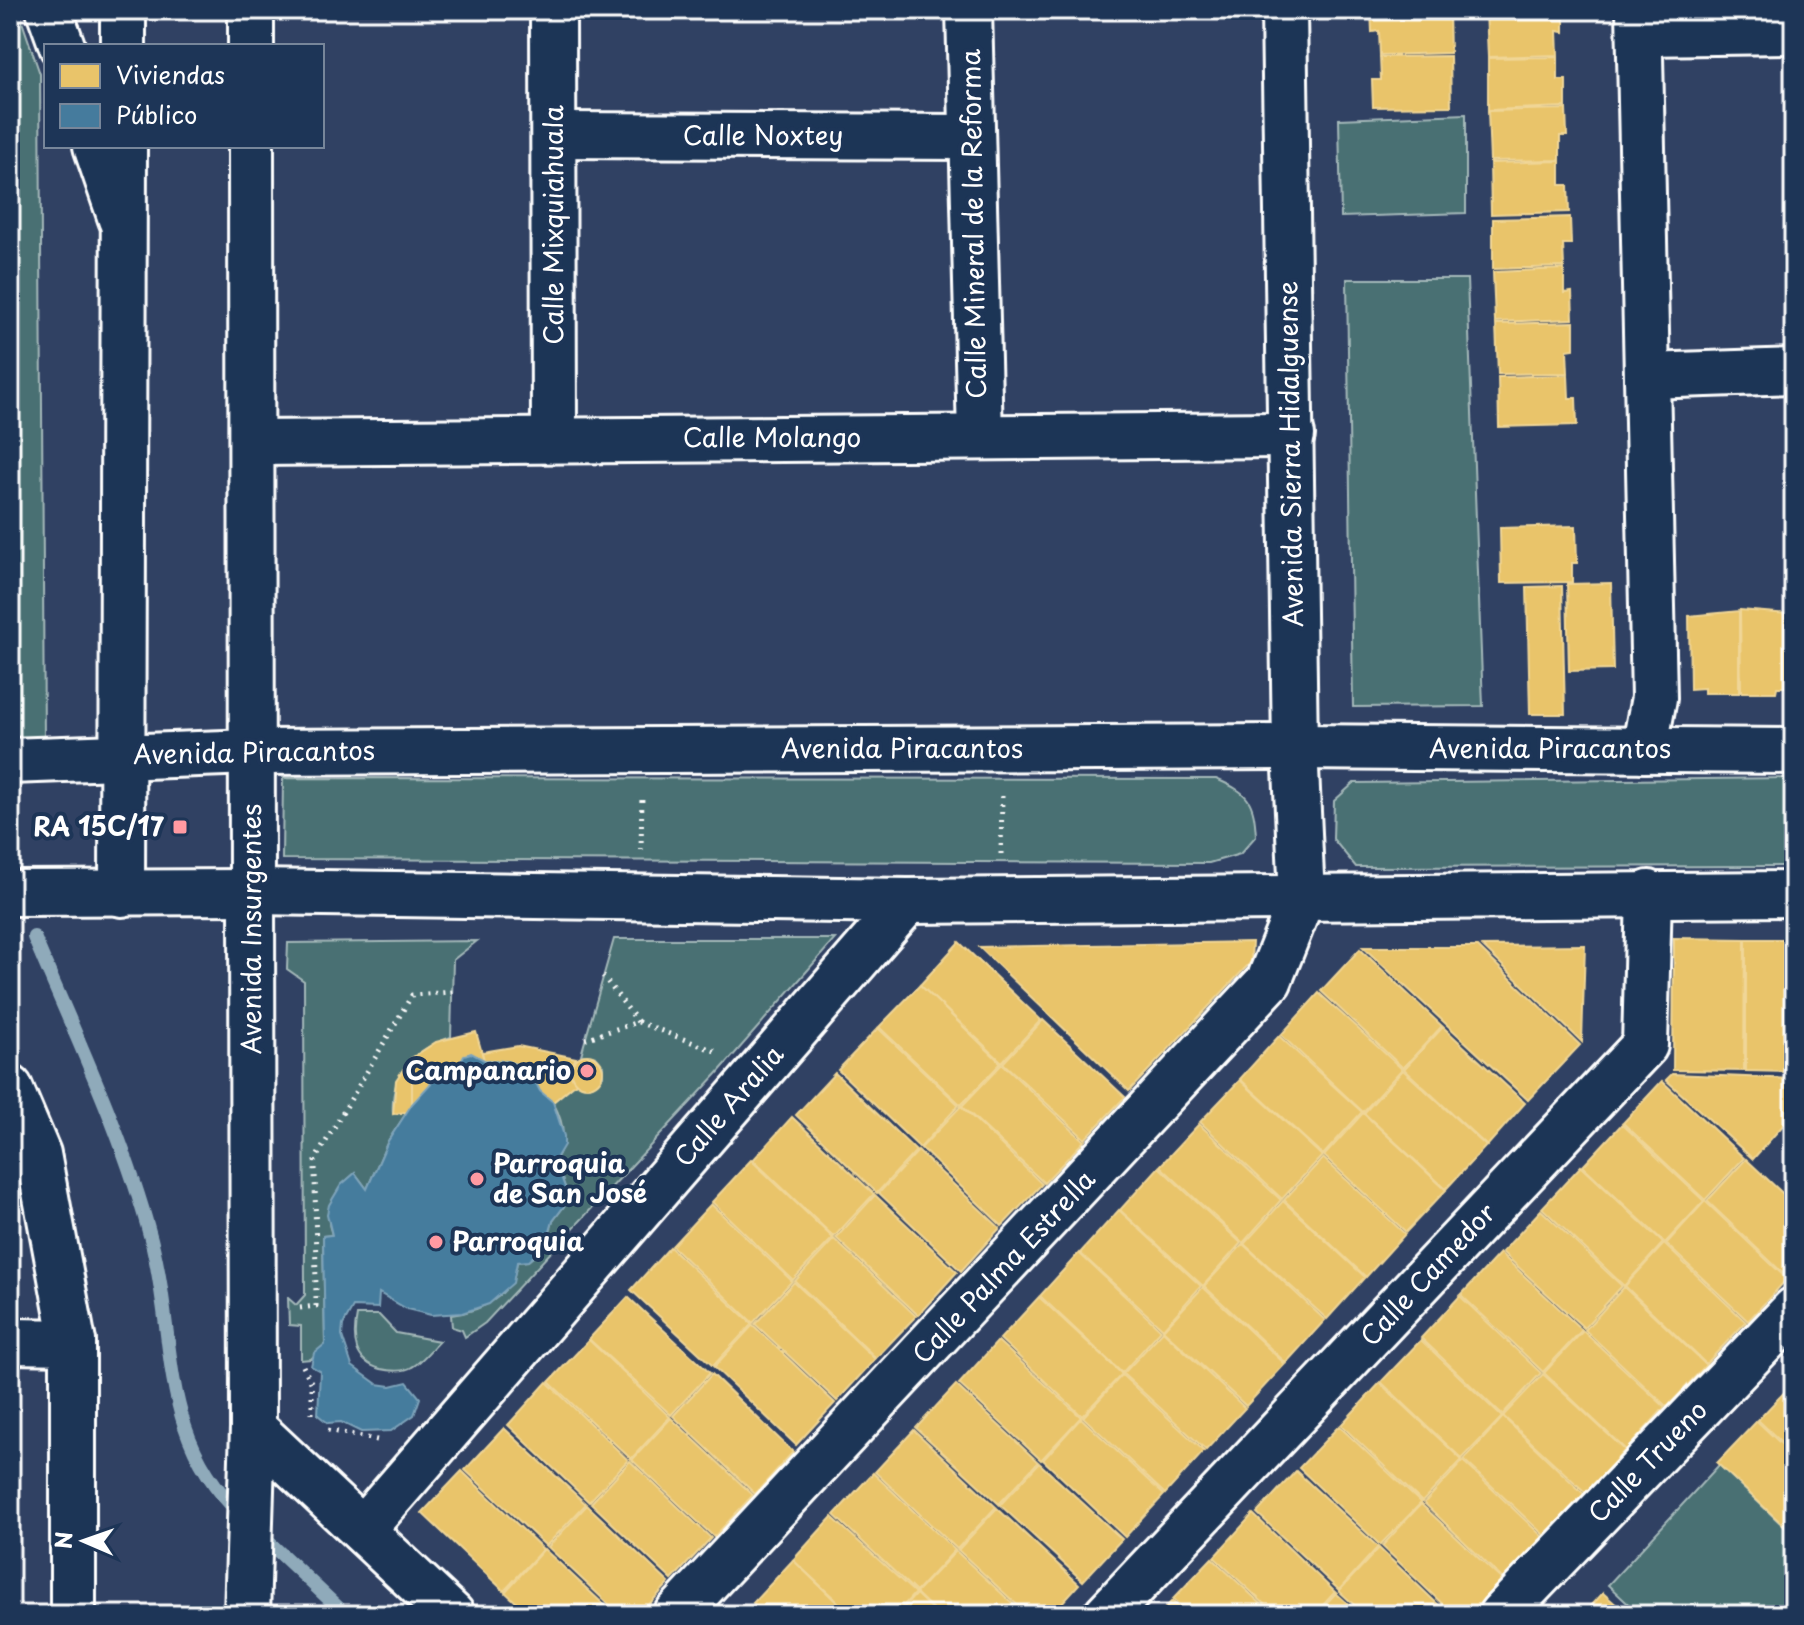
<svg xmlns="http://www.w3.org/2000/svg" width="1804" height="1625" viewBox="0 0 1804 1625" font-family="'Playpen Sans',sans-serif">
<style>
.green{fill:#4a7073;stroke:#a4b8b9;stroke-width:2}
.homes{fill:#e9c46a;stroke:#f0d697;stroke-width:2}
.public{fill:#457b9d;stroke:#7da3ba;stroke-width:2}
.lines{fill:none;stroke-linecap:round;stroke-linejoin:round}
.stream{stroke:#8faaba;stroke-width:14}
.minor-casing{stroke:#fff;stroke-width:50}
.tertiary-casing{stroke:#fff;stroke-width:50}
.path{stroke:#fff;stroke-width:5;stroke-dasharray:2 6;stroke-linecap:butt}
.minor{stroke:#1d3557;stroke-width:44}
.tertiary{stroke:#1d3557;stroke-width:44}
.poi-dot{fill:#ff9aa2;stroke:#1d3557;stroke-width:3}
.labels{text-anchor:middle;stroke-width:8;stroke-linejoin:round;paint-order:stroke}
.street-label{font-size:26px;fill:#fff;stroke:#1d3557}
.poi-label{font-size:26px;font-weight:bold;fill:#fff;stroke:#1d3557;text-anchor:end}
</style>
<rect width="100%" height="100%" fill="#304163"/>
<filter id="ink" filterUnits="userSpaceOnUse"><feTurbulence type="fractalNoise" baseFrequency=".0125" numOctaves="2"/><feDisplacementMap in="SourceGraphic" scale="16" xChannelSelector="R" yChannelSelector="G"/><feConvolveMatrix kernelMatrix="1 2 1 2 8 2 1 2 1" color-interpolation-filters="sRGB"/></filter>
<g filter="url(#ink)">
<g class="green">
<path d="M10,10H18L40,74L44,743L10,742Z"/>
<path d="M1466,114V213L1341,217L1339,119Z"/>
<path d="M1347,279H1467L1483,706L1353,707Z"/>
<path d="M283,778L1216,779C1249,793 1254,800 1256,836L1240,854L1209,863L282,859Z"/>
<path d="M1794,778V866L1356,867L1333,839L1334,801L1354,783Z"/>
<path d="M614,939H835L717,1074L485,1323L465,1337L462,1330L452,1327L451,1315C483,1311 512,1296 517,1262L528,1261L546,1246L553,1221L565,1205L566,1190L555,1160C569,1142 563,1121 553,1102L576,1083L591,1086L603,1076V1066L596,1057L581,1055Z"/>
<path d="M477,941L453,960L451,1037C414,1050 390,1072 393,1114L407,1112L388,1141L367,1189L355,1173C335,1190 322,1209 332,1235L323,1236L325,1344L311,1359L301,1360V1326L289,1325L288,1298L296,1305L305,1295L304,981L287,969L288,943Z"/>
<path d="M357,1315H379L396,1333L439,1341C431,1349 422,1362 412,1367C404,1372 390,1371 381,1369C354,1362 352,1340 357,1315Z"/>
<path d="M1719,1465L1794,1536V1615H1640L1608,1585Z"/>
</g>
<g class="homes">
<path d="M1371,10H1449L1450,53L1380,55L1379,31L1372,32Z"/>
<path d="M1486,10H1564V32L1557,31L1558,55L1488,57Z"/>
<path d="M1450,56L1451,106L1373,107L1372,80H1381L1380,57Z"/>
<path d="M1558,57V80H1566V107L1488,110V58Z"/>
<path d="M1566,109L1567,136H1560V160L1490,161L1488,111Z"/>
<path d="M1560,161V185H1568L1569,212L1491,214L1490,163Z"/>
<path d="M1570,217L1571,244H1563L1564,267L1493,269V219Z"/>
<path d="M1564,269V293L1572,292L1573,319L1495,322L1493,272Z"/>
<path d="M1574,322V349L1567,350L1568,373L1498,374L1496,324Z"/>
<path d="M1568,375L1569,398H1576L1577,425L1499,427L1498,377Z"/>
<path d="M1576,526L1577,563H1572V582L1501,583L1500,528Z"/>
<path d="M1611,583L1613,670L1569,671L1567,584Z"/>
<path d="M1562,586L1565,714H1530L1527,587Z"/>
<path d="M1740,610L1789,614L1790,687H1777L1776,692H1741Z"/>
<path d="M1739,611V693H1704V688L1690,689L1689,616Z"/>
<path d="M1674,938L1745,939L1744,1071L1673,1070Z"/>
<path d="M1746,939H1794V1072L1746,1071Z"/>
<path d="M959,942L1041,1020L1002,1062L920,985Z"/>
<path d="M1252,942L1251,962L1129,1091L979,947Z"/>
<path d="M1585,945L1582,1042L1482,946Z"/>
<path d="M1363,947H1478L1580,1045L1528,1100Z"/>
<path d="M1360,949L1442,1026L1403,1068L1321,991Z"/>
<path d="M920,985L1001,1063L961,1105L879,1027Z"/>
<path d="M1319,993L1402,1069L1363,1112L1281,1035Z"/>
<path d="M1043,1020L1125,1097L1085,1139L1003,1063Z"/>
<path d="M1443,1027L1525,1103L1487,1146L1404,1069Z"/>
<path d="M878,1028L959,1105L920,1148L838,1070Z"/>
<path d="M476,1032L484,1060L471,1053L464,1055L458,1067L447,1073L424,1071L412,1082V1104L407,1112L393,1114L396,1080L410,1059L436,1042Z"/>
<path d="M1279,1036L1362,1112L1323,1155L1240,1079Z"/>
<path d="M518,1046L576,1058L571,1068L576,1083L553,1102L540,1091L531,1073L521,1066L507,1061L484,1060L482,1052Z"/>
<circle cx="587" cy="1071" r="16"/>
<path d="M1002,1064L1084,1141L1044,1183L962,1106Z"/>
<path d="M432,1069L447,1073L432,1082L412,1104V1082L424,1071Z"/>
<path d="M1403,1070L1486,1146L1446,1189L1364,1113Z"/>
<path d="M835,1073L916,1151L877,1193L796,1115Z"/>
<path d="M1672,1074L1794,1079V1113L1753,1159L1666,1080Z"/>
<path d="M1240,1080L1322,1156L1282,1199L1200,1122Z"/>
<path d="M1662,1081L1744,1158L1705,1200L1623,1123Z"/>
<path d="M961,1106L1042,1184L1002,1226L921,1148Z"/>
<path d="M1363,1113L1446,1190L1406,1232L1324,1156Z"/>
<path d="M792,1117L874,1194L834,1237L753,1160Z"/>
<path d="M1199,1124L1281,1200L1243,1243L1160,1166Z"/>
<path d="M1622,1124L1704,1201L1665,1243L1583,1166Z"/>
<path d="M918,1151L1000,1228L961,1271L879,1193Z"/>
<path d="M1323,1158L1405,1234L1366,1277L1284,1200Z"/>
<path d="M1746,1159L1794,1204V1272L1788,1278L1707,1201Z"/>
<path d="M751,1160L833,1238L793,1280L712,1202Z"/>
<path d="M1581,1166L1663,1243L1624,1286L1542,1208Z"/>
<path d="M1159,1167L1241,1243L1203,1286L1120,1210Z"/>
<path d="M875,1195L957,1272L918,1315L836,1238Z"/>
<path d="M1283,1201L1365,1277L1327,1319L1244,1244Z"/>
<path d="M1705,1201L1787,1279L1748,1321L1666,1244Z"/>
<path d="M711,1204L792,1281L753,1323L672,1246Z"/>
<path d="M1119,1210L1201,1286L1163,1329L1080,1253Z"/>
<path d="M1541,1210L1622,1286L1584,1328L1502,1252Z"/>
<path d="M834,1239L916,1316L876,1358L795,1281Z"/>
<path d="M1243,1244L1325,1320L1286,1363L1204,1286Z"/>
<path d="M1664,1244L1746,1322L1706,1364L1625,1286Z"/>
<path d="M670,1247L752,1324L713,1366L631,1290Z"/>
<path d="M1079,1253L1161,1330L1122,1373L1040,1296Z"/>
<path d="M1500,1253L1582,1330L1543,1372L1461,1295Z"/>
<path d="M794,1282L875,1359L837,1401L755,1324Z"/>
<path d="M1203,1287L1285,1364L1246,1406L1163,1330Z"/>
<path d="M1624,1287L1706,1365L1667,1407L1585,1330Z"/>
<path d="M1460,1296L1541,1373L1502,1415L1421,1338Z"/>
<path d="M628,1297L710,1373L671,1415L589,1339Z"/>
<path d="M1039,1297L1122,1374L1082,1416L1000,1339Z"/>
<path d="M753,1325L835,1403L796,1445L714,1367Z"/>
<path d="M1163,1331L1245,1408L1206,1450L1123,1374Z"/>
<path d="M1583,1331L1665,1407L1626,1450L1544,1373Z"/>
<path d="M589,1340L670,1417L631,1459L549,1382Z"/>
<path d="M1421,1340L1502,1417L1462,1459L1381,1382Z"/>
<path d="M998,1341L1081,1417L1041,1460L959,1384Z"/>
<path d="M712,1374L793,1452L755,1494L673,1416Z"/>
<path d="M1543,1374L1625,1450L1586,1493L1503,1416Z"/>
<path d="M1122,1375L1204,1451L1165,1494L1083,1417Z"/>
<path d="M547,1382L628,1460L589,1502L508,1425Z"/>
<path d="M1794,1382V1454L1758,1420Z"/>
<path d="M1380,1383L1462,1460L1422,1502L1341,1425Z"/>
<path d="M956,1385L1038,1462L999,1504L916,1428Z"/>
<path d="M1503,1417L1585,1495L1546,1537L1464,1460Z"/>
<path d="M671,1418L753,1495L714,1537L632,1460Z"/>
<path d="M1081,1418L1164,1495L1125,1537L1043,1460Z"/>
<path d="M1757,1421L1794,1456V1535L1717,1463Z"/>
<path d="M1339,1426L1421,1503L1380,1545L1299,1468Z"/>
<path d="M504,1428L586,1504L546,1546L465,1470Z"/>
<path d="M914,1430L996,1507L957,1549L875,1472Z"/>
<path d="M630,1461L711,1538L672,1580L591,1503Z"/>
<path d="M1463,1461L1544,1538L1505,1581L1424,1503Z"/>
<path d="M1039,1463L1122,1539L1083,1581L1000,1505Z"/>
<path d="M462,1471L543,1549L504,1591L422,1513Z"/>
<path d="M1296,1471L1378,1547L1339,1590L1257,1513Z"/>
<path d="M873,1473L955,1550L916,1592L834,1515Z"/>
<path d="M1421,1504L1503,1581L1471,1615H1454L1382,1546Z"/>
<path d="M587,1505L669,1583L639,1615H620L548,1547Z"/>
<path d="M997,1508L1079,1584L1051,1615H1028L958,1550Z"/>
<path d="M1253,1514L1335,1592L1314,1615H1276L1214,1557Z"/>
<path d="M832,1517L915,1593L895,1615H852L793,1560Z"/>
<path d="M1379,1548L1449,1615H1365L1339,1591Z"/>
<path d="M544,1549L615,1615H530L505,1592Z"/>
<path d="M956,1551L1025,1615H939L916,1593Z"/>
<path d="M1212,1558L1273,1615H1190L1173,1599Z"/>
<path d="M793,1560L850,1615H766L753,1603Z"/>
<path d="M1336,1593L1360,1615H1315Z"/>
<path d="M1603,1593L1628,1615H1583Z"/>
<path d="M916,1594L938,1615H897Z"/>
<path d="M1172,1601L1187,1615H1159Z"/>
</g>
<path class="public" d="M471,1053L484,1060L507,1061L521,1066L531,1073L540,1091L553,1102L564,1136V1145L555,1160L566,1190L565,1205L553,1221L546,1246L528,1261L517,1262L513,1283L489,1304L462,1313L431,1315L407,1309L379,1293L378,1308L353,1307L343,1325L342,1336L352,1366L377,1384L391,1386L407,1382L420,1398L414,1415L391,1431L361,1432L341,1422L328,1423L318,1415L320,1371L311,1366L314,1353L325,1344L323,1236L332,1235L327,1214L329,1205L341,1185L355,1173L367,1189L388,1141L412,1104L432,1082L458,1067L464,1055Z"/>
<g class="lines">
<g class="stream">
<path d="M34,937C76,1037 123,1134 151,1239C178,1342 156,1433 242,1516"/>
<path d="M260,1534L346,1615"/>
</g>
<defs>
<g id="minor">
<path d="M49,10L62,46"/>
<path d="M553,10L554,440"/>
<path d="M969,10L980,437"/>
<path d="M1639,10L1654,698L1644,750"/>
<path d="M1640,33L1794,31"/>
<path d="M554,135L972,137"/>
<path d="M96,146L121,219"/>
<path d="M1647,376L1794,371"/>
<path d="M252,443L1292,435"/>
<path d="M10,1088L38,1154L73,1342V1615"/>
<path d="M10,1341L73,1342"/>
<path d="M253,1428L452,1615"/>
<path d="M362,1530L908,901"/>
<path d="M247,1615L253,1428L252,892"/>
<path d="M676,1615L1269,981L1302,898L1295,747L1284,10"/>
<path d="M1106,1615L1645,1045L1649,893"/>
<path d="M1501,1615L1794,1310"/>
</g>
<g id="tertiary">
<path d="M123,10V46"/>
<path d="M251,10V46"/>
<path d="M251,146L252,892"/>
<path d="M10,761L252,752L1295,747L1794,751"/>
<path d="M10,893L252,892L908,901L1794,894"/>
<path d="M122,894L124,146"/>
</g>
</defs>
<use href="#minor" class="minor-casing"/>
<use href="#tertiary" class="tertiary-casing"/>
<g class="path">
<path d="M641,850L642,796"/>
<path d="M1001,854L1002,796"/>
<path d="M638,1022L715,1051"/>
<path d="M585,1039L638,1022L603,976"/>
<path d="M300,1308L316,1306L315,1160L412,995L453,992"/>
<path d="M303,1366L312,1384V1417"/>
<path d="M328,1430L377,1440"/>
</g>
<use href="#minor" class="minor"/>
<use href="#tertiary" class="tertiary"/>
</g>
</g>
<g class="poi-dot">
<rect x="172" y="819" width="16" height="16" rx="4"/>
<circle cx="587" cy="1071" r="8"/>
<circle cx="477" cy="1179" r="8"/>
<circle cx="436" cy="1242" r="8"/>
</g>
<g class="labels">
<g class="street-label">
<text x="763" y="145">Calle Noxtey</text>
<text transform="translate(974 224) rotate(-91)" y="9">Calle Mineral de la Reforma</text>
<text transform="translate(554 225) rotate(-90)" y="9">Calle Mixquiahuala</text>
<text x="772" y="447">Calle Molango</text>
<text transform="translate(1291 454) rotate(-91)" y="9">Avenida Sierra Hidalguense</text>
<text x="902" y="758">Avenida Piracantos</text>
<text x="1550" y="758">Avenida Piracantos</text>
<text transform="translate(254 753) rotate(-1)" y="9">Avenida Piracantos</text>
<text transform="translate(252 929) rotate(-90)" y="9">Avenida Insurgentes</text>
<text transform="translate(729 1106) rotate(-49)" y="9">Calle Aralia</text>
<text transform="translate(1004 1267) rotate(-47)" y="9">Calle Palma Estrella</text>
<text transform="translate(1428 1275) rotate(-47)" y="9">Calle Camedor</text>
<text transform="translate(1648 1462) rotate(-46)" y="9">Calle Trueno</text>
</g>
<g class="poi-label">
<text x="164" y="836">RA 15C/17</text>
<text x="571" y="1080">Campanario</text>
<text x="493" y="1173" text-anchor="start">Parroquia<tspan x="493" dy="30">de San José</tspan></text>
<text x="452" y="1251" text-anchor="start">Parroquia</text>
</g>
</g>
<rect width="1804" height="1625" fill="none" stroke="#1d3557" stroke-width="40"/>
<rect x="20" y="20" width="1764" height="1585" fill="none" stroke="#fff" stroke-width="3" filter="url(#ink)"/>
<rect x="44" y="44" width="280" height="104" fill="#1d3557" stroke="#77869a" stroke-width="2"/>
<rect x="60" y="64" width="40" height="24" fill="#e9c46a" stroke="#77869a" stroke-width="2"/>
<text x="116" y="84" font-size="24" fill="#ffffff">Viviendas</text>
<rect x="60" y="104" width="40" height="24" fill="#457b9d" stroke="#77869a" stroke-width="2"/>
<text x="116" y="124" font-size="24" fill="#ffffff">Público</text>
<g transform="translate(84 1541) rotate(272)" stroke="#1d3557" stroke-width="6" paint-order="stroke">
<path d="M0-6L14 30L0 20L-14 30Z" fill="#ffffff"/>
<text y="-12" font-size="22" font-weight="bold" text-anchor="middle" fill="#ffffff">N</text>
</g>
</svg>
